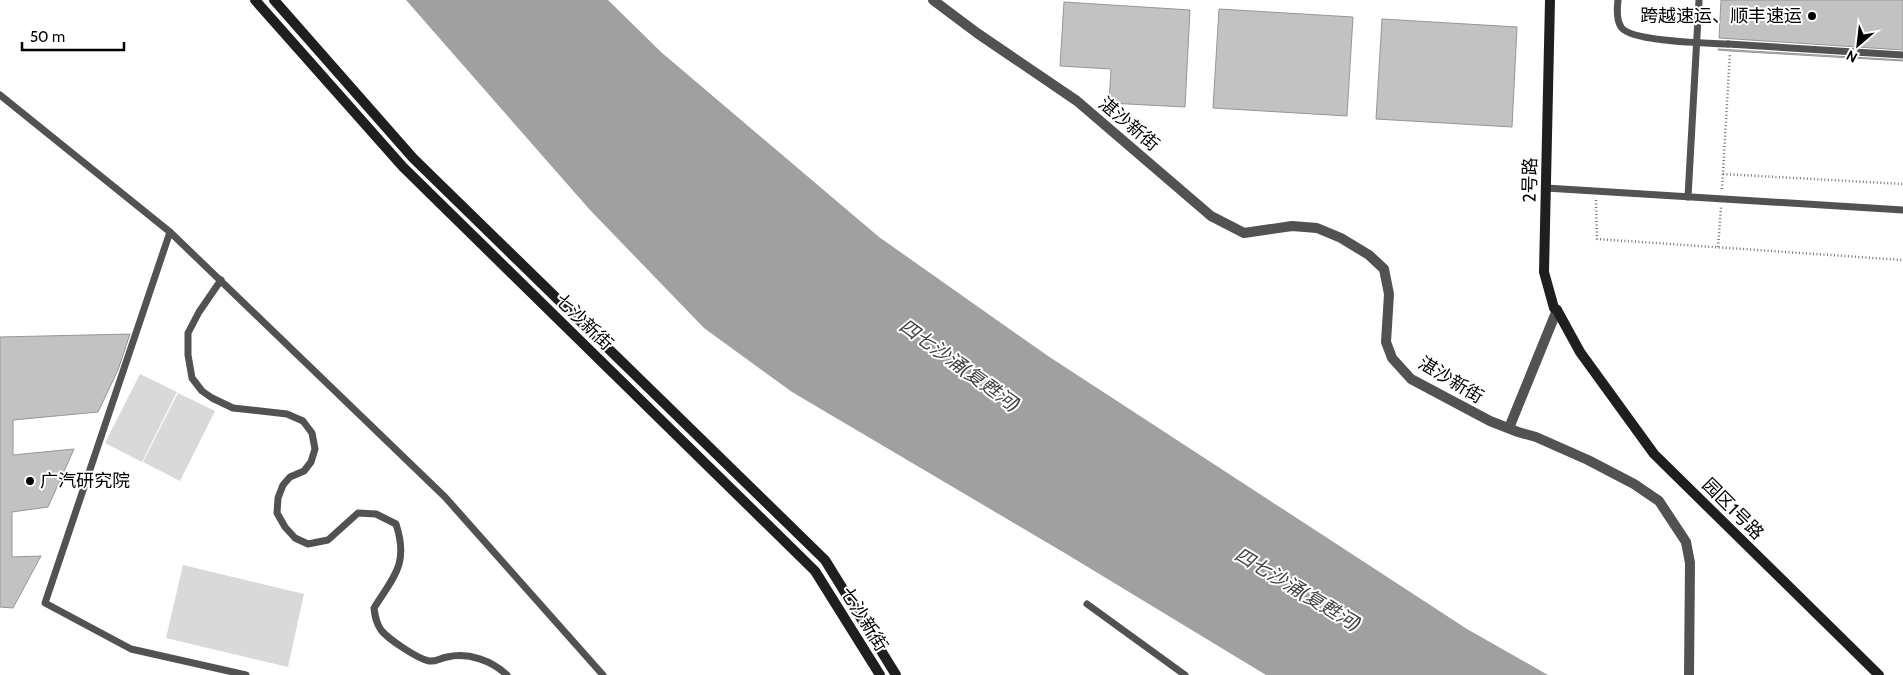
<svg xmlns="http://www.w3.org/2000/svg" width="1903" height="675" viewBox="0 0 1903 675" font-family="Cabin,'Noto Sans SC',sans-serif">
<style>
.green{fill:#d9d9d9}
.water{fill:#a0a0a0}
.building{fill:#c2c2c2;stroke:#969696}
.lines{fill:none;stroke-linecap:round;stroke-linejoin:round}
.path{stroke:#747474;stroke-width:2.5;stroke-dasharray:1 2.5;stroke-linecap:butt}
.lane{stroke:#525252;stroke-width:7}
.street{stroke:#525252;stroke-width:10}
.secondary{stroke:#1f1f1f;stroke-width:10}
.lane-bridge{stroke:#525252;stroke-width:7}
.poi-dot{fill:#000;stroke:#fff;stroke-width:2}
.labels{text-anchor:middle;stroke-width:4;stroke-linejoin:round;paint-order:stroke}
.poi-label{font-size:18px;fill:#000;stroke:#fff;text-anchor:end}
.street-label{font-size:18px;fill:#000;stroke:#fff}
.water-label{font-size:19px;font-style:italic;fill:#414141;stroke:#fff}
</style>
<rect width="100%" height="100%" fill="#fff"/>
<g class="green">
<path d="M140,374L177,392L142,462L105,443Z"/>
<path d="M178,393L215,411L180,481L143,462Z"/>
<path d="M183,565L304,594L288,667L166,638Z"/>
</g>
<path class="water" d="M406,0H608L661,52L879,237L1048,356L1467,629L1548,675H1266L1063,552L792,392L704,328L590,210Z"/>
<g class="building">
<path d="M1721,0H1903V50L1719,38Z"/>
<path d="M1064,2L1190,10L1185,107L1109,103L1111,69L1060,66Z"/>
<path d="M1219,9L1353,17L1347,116L1213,108Z"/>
<path d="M1382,19L1517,27L1512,127L1376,119Z"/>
<path d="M1718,49L1903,60V61L1730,51L1718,50Z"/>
<path d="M130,334L118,370L98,412L13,420V455L74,449L48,507L12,512V557L41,556L13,608L0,607V337Z"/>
</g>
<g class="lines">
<g class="path">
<path d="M1723,174L1903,184"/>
<path d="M1722,189L1730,53"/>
<path d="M1596,200L1597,239L1903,260"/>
<path d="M1718,247L1721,207"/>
</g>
<g class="lane">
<path d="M1728,44L1903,55"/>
<path d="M0,95L170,232L445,497L603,675"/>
<path d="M1546,188L1903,210"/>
<path d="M1688,197L1699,0"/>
<path d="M170,232L45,603L131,649L246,675"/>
<path d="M221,280L199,312L188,333V355L192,378L202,391L212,398L233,408L287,414L303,421L312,433L315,449L311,462L304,471L290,477L283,485L278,498L277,513L285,527L295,538L308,544L328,540L358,513L376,514L396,524C409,564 394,576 374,608C375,616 376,623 381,630C388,639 418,659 429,661C436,662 440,658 447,657C469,652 492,661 507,675"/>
<path d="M1087,604L1185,675"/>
</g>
<g class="street">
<path d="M933,0L977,33L1077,101L1211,216L1244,233L1292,226L1317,228L1341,238L1369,255L1384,269L1389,294L1386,342L1392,358L1411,379L1490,421L1518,432L1536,437L1588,460L1634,484L1659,501L1686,542L1690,563L1689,675"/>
<path d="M1509,428L1557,310"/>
</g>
<g class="secondary">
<path d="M255,0L403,167L815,571L880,675"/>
<path d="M274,0L413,158L825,560L896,675"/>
<path d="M1550,0L1544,272L1554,308L1557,310L1580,352L1654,454L1879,675"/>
</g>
<path class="lane-bridge" d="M1618,0C1617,8 1616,19 1621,27C1630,42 1708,43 1728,44"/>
</g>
<g class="poi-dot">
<circle cx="1812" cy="16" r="5"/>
<circle cx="30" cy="481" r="5"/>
</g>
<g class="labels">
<g class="poi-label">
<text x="1802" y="22">跨越速运、顺丰速运</text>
<text x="40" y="487" text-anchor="start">广汽研究院</text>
</g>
<g class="street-label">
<text transform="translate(1129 124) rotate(40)" y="6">湛沙新街</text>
<text transform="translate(1530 180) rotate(-89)" y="6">2号路</text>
<text transform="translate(584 322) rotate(44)" y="6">七沙新街</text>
<text transform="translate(1451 380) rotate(31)" y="6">湛沙新街</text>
<text transform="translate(1733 509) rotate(45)" y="6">园区1号路</text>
<text transform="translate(864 619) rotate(58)" y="6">七沙新街</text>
</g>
<g class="water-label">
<text transform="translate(960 365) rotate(36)" y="7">四七沙涌(复甦河)</text>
<text transform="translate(1298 589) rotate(31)" y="7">四七沙涌(复甦河)</text>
</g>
</g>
<g transform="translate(1858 45) rotate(208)" stroke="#ffffff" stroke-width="4" paint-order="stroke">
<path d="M0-4L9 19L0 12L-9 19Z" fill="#000000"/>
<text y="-8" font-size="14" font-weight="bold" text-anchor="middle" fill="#000000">N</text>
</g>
<path d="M22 42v8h102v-8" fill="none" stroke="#000000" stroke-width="2.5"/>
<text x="30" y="42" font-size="15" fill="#000000" stroke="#ffffff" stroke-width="4" paint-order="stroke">50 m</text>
</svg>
